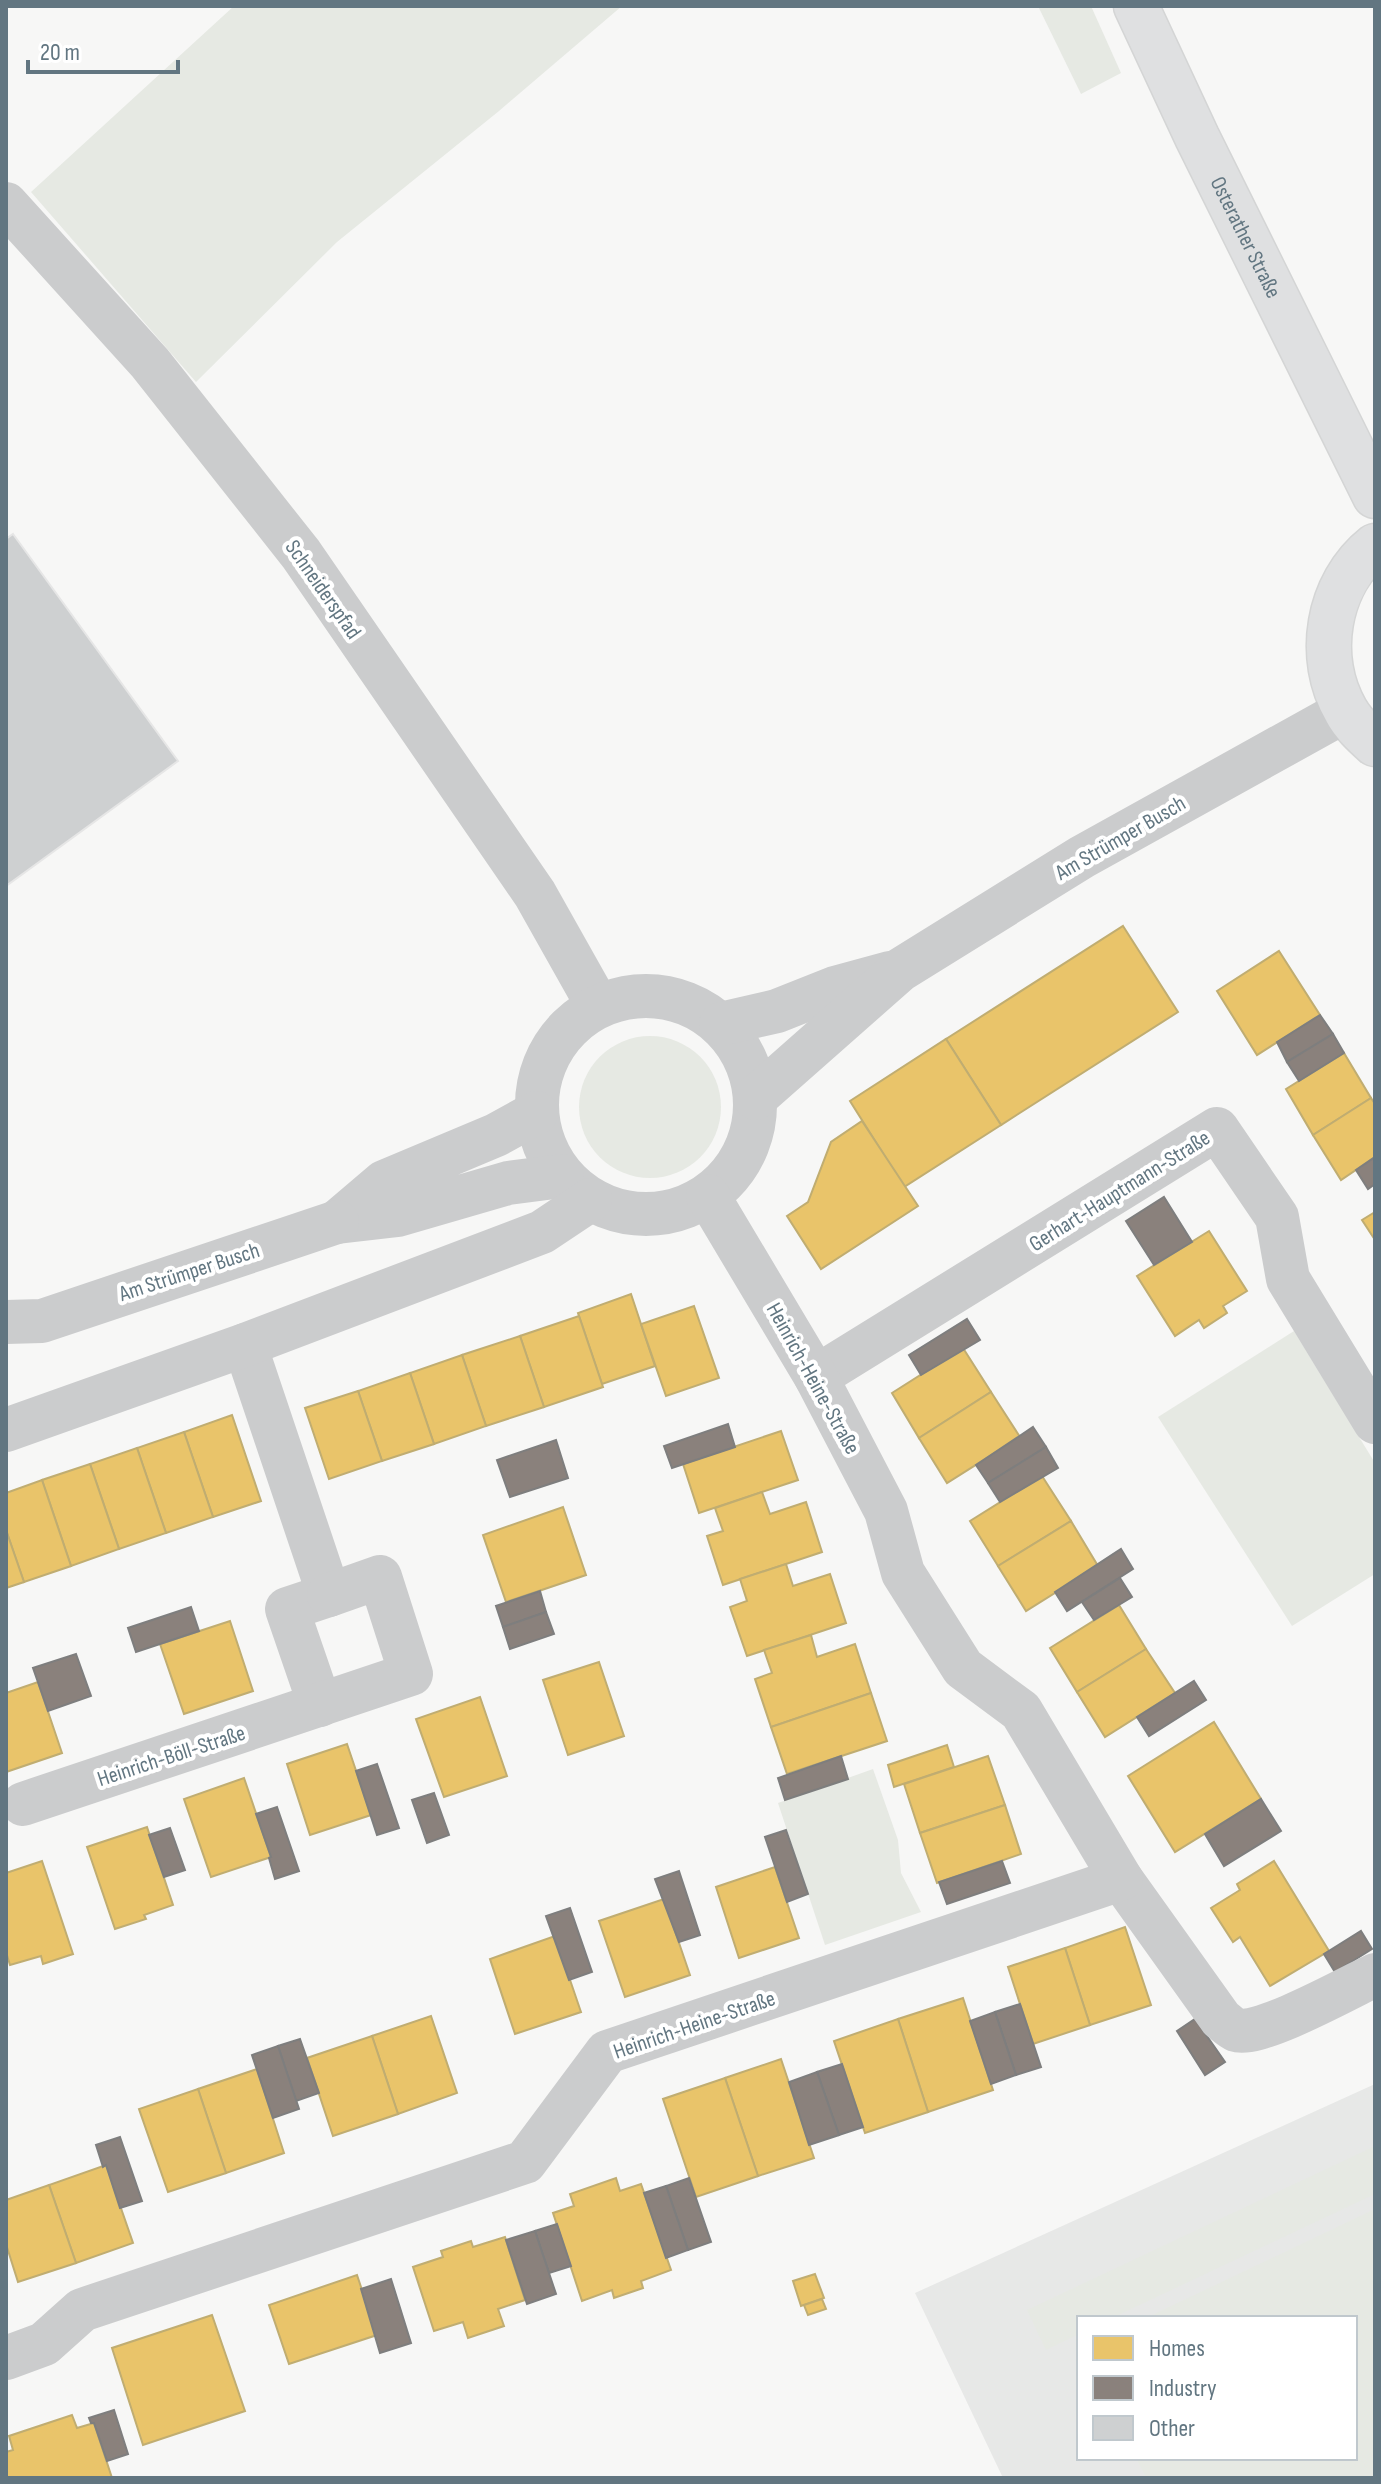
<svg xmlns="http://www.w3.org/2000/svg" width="1381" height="2484" viewBox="0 0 1381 2484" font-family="'Sofia Sans Condensed',sans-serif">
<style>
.built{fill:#e7e8e7;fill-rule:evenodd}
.green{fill:#e6e9e3}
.homes{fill:#e9c46a;stroke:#c0ad71;stroke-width:2}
.industry{fill:#8a817c;stroke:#7e7e7e;stroke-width:2}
.building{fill:#ced0d1;stroke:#e6e6e6;stroke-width:2}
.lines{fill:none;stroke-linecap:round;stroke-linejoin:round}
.secondary-casing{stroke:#d4d5d5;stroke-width:47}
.minor{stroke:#cbcccd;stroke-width:44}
.secondary{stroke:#dfe0e1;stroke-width:44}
.labels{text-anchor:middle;stroke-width:8;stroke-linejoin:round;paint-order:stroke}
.street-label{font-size:22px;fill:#627681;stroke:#fff}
</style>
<rect width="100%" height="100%" fill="#f7f7f6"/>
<path class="built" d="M1375,2084V2478H1003L915,2293ZM1079,2318H1355V2458H1079Z"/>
<g class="green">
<path d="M234,6H622L499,111L337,242L196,382L31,192Z"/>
<path d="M1038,6H1091L1121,73L1081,94Z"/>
<circle cx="650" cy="1107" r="71"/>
<path d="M1294,1331L1375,1463V1574L1292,1626L1158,1417Z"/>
<path d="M873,1769L898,1840L901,1873L921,1912L825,1945L778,1803Z"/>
<path d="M1375,2146V2194L1112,2318H1079V2334L1046,2350L1027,2310Z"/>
<path d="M1375,2209V2478H1146L1136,2458H1355V2318H1146Z"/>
</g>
<g class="homes">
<path d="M1123,926L1178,1012L1001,1125L946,1039Z"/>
<path d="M1279,951L1320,1015L1257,1055L1217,991Z"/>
<path d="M946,1039L1001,1125L904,1187L850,1101Z"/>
<path d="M1344,1053L1371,1098L1313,1135L1286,1089Z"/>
<path d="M1371,1098L1375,1104V1157L1341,1180L1313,1135Z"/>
<path d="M862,1121L918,1206L821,1269L787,1216L808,1202L831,1142Z"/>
<path d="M1375,1212V1240L1362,1220Z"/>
<path d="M1209,1231L1247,1291L1223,1306L1227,1313L1204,1328L1199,1320L1175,1336L1137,1276Z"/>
<path d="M631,1294L655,1366L602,1384L578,1313Z"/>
<path d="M694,1306L719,1378L666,1396L641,1324Z"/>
<path d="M579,1316L603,1387L544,1407L520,1336Z"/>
<path d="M520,1336L544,1407L486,1426L462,1355Z"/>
<path d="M963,1348L991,1392L919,1438L892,1393Z"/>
<path d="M462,1355L486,1426L434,1444L410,1373Z"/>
<path d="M410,1373L434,1444L382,1461L358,1391Z"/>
<path d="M358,1391L382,1461L329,1479L305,1408Z"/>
<path d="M991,1392L1020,1437L947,1483L919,1438Z"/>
<path d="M232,1415L261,1501L213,1517L184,1432Z"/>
<path d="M781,1431L798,1480L699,1513L683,1464Z"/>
<path d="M184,1432L213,1517L166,1533L137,1448Z"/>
<path d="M137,1448L166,1533L119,1549L90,1464Z"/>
<path d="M90,1464L119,1549L71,1566L42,1480Z"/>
<path d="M1042,1476L1071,1521L998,1566L970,1521Z"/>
<path d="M42,1480L71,1566L24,1582L6,1530V1493Z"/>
<path d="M762,1492L770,1514L806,1502L822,1552L723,1585L707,1536L723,1531L715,1508Z"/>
<path d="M563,1507L586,1575L506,1602L483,1535Z"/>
<path d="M1071,1521L1098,1566L1026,1611L998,1566Z"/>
<path d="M6,1530L24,1582L6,1588Z"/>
<path d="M786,1564L793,1586L830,1574L846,1623L747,1656L730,1607L747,1601L740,1579Z"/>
<path d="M1119,1605L1146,1649L1077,1692L1050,1648Z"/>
<path d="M230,1621L253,1691L184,1714L160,1644Z"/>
<path d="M811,1635L817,1657L855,1644L871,1693L771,1727L755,1679L772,1673L764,1650Z"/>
<path d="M1146,1649L1175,1693L1105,1737L1077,1692Z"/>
<path d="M599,1662L624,1736L568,1755L543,1680Z"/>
<path d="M38,1682L62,1753L6,1772V1693Z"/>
<path d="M871,1693L887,1741L787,1774L771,1727Z"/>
<path d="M480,1697L507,1776L444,1797L416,1719Z"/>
<path d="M1214,1722L1261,1799L1175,1852L1128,1776Z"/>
<path d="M347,1744L371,1815L310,1835L287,1764Z"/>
<path d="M947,1745L954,1767L894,1787L888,1765Z"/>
<path d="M988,1756L1005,1805L920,1833L904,1784Z"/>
<path d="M244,1778L271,1857L211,1877L184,1799Z"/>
<path d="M1005,1805L1021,1854L937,1883L920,1833Z"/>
<path d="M147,1827L173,1905L144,1915L146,1919L115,1929L87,1847Z"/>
<path d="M42,1861L73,1954L43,1964L41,1956L10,1965L6,1952V1873Z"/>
<path d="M1274,1861L1329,1951L1270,1986L1240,1937L1233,1942L1211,1908L1240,1890L1237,1884Z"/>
<path d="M775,1867L799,1938L739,1958L716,1887Z"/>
<path d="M664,1899L690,1975L625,1997L599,1921Z"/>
<path d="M1125,1927L1151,2005L1090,2025L1065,1948Z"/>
<path d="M555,1936L581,2012L515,2034L490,1959Z"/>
<path d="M1065,1948L1090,2025L1033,2044L1008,1967Z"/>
<path d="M963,1998L993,2090L928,2112L898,2019Z"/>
<path d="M431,2016L457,2093L398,2114L372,2036Z"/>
<path d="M898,2019L928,2112L865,2133L834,2041Z"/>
<path d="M372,2036L398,2114L333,2136L307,2058Z"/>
<path d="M781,2059L814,2158L758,2176L725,2078Z"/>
<path d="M257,2069L284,2153L226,2173L198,2089Z"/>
<path d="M725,2078L758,2176L696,2197L663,2099Z"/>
<path d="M198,2089L226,2173L168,2192L139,2109Z"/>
<path d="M106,2165L133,2243L76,2263L49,2185Z"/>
<path d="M616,2178L620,2191L641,2184L671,2270L641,2281L643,2288L614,2298L612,2290L582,2301L553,2213L574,2206L570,2194Z"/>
<path d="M49,2185L76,2263L18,2282L6,2244V2200Z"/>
<path d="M505,2237L525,2300L498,2309L504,2326L468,2338L463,2322L434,2331L413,2267L443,2257L441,2251L471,2241L473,2247Z"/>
<path d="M815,2274L824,2298L801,2306L793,2281Z"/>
<path d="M357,2275L377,2335L289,2364L269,2305Z"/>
<path d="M822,2299L826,2309L808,2315L804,2305Z"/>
<path d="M212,2315L245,2411L143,2445L112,2348Z"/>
<path d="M72,2415L77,2428L94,2423L112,2478H6V2452L13,2450L9,2436Z"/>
</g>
<g class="industry">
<path d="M1320,1015L1333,1034L1287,1062L1277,1042Z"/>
<path d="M1333,1034L1344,1053L1299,1081L1287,1062Z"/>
<path d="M1375,1157V1184L1368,1189L1356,1170Z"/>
<path d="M1164,1197L1192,1242L1154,1265L1126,1221Z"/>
<path d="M967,1319L980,1340L921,1375L909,1355Z"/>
<path d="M728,1424L735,1447L672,1468L664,1446Z"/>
<path d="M1033,1427L1046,1447L988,1483L976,1465Z"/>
<path d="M556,1440L568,1478L510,1497L497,1460Z"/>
<path d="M1046,1447L1058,1468L1000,1502L988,1483Z"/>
<path d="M1121,1549L1133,1569L1067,1611L1055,1592Z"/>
<path d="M1120,1578L1132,1597L1094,1620L1082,1602Z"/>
<path d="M540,1591L546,1612L503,1627L496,1606Z"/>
<path d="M191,1607L199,1631L136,1652L128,1628Z"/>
<path d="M546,1612L554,1634L510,1649L503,1627Z"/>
<path d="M76,1654L91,1696L48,1711L33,1668Z"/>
<path d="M1194,1681L1206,1700L1149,1736L1137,1717Z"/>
<path d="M841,1756L848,1779L785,1800L778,1778Z"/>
<path d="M377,1764L399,1828L377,1835L356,1771Z"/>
<path d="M434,1793L449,1835L427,1843L412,1800Z"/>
<path d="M1261,1799L1281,1831L1224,1866L1205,1834Z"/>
<path d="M277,1807L299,1871L275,1879L269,1858L271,1857L256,1814Z"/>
<path d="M170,1828L185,1870L164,1877L149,1835Z"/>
<path d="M786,1830L808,1894L787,1902L765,1837Z"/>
<path d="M1002,1861L1010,1883L947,1904L939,1882Z"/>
<path d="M679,1871L700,1935L679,1942L655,1879Z"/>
<path d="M570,1908L592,1972L569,1980L546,1916Z"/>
<path d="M1361,1931L1372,1949L1335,1972L1324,1954Z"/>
<path d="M1020,2004L1041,2067L1016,2075L995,2012Z"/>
<path d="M995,2012L1016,2075L991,2084L970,2021Z"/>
<path d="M1195,2019L1225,2062L1205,2075L1177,2031Z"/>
<path d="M300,2039L319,2093L296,2101L278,2046Z"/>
<path d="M278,2046L299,2109L273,2118L252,2055Z"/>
<path d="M842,2064L863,2127L839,2135L817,2072Z"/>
<path d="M817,2072L839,2135L809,2145L789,2082Z"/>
<path d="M120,2137L142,2201L120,2208L106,2165L103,2167L96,2145Z"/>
<path d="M689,2178L711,2242L688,2250L666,2186Z"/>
<path d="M666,2186L688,2250L666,2258L644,2193Z"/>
<path d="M557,2224L571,2266L549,2273L535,2231Z"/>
<path d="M535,2231L556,2294L527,2304L506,2240Z"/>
<path d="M391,2279L411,2343L380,2353L361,2289Z"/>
<path d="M114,2410L128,2454L107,2461L94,2423H91L89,2418Z"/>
</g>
<path class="building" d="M13,534L178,761L6,886V539Z"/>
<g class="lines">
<defs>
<g id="secondary">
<path id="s1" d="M1136,6L1197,137L1375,496"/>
<path d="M1375,546C1327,584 1315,658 1346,711C1353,724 1364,734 1375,744"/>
</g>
</defs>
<use href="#secondary" class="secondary-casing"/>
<g class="minor">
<path d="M6,204L150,363L301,554L535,894L598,1006"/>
<circle cx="646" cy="1105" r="109"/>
<path d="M721,1024L777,1011L835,988L890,973"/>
<path d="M755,1098L900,970L1082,857L1345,711"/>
<path d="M536,1113L496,1135L384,1182L337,1222L398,1215L508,1183L562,1176"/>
<path d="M6,1322L42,1321L337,1222"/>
<path d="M245,1345L329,1595L287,1609L320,1705"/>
<path d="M816,1377L1217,1129L1277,1217L1288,1279L1375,1422"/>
<path d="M6,1430L245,1345L542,1232L590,1200"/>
<path d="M23,1804L411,1674L380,1577L329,1595"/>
<path d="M1121,1879L1221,2019C1225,2022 1231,2028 1236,2030C1258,2038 1350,1987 1375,1975"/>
<path d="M6,2358L44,2344L82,2310L525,2162L607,2052L1121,1879L1021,1711L963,1668L903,1573L886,1511L816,1377L708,1196"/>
</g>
<use href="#secondary" class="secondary"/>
</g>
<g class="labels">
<g class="street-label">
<text dy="8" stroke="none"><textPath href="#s1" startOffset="256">Osterather Straße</textPath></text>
<text transform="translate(324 589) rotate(55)" y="8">Schneiderspfad</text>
<text transform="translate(1120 837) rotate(-30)" y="8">Am Strümper Busch</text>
<text transform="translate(1119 1190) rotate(-32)" y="8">Gerhart-Hauptmann-Straße</text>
<text transform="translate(189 1271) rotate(-18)" y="8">Am Strümper Busch</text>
<text transform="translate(814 1378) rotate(61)" y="8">Heinrich-Heine-Straße</text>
<text transform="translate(171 1755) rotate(-18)" y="8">Heinrich-Böll-Straße</text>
<text transform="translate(694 2024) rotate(-19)" y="8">Heinrich-Heine-Straße</text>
</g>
</g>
<rect width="1381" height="2484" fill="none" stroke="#627681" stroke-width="16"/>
<rect x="1077" y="2316" width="280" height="144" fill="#ffffff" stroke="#c0c8cd" stroke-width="2"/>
<rect x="1093" y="2336" width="40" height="24" fill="#e9c46a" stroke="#c0c8cd" stroke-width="2"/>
<text x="1149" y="2356" font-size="24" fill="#627681">Homes</text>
<rect x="1093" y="2376" width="40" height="24" fill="#8a817c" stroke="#c0c8cd" stroke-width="2"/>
<text x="1149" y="2396" font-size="24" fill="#627681">Industry</text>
<rect x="1093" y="2416" width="40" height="24" fill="#ced0d1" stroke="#c0c8cd" stroke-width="2"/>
<text x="1149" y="2436" font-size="24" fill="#627681">Other</text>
<path d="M28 60v12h150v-12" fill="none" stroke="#627681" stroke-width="4"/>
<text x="40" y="60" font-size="24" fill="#627681" stroke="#ffffff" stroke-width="6" paint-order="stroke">20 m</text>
</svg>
